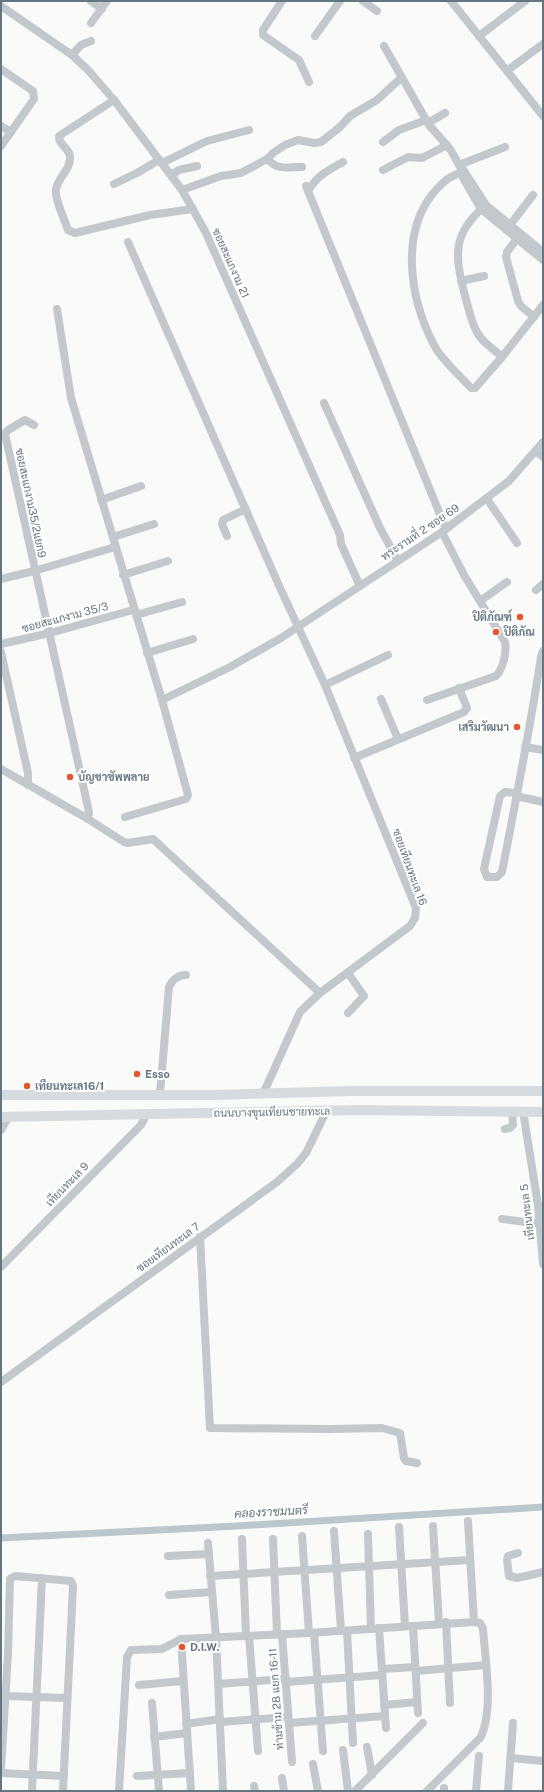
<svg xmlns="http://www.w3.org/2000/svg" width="544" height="1792" viewBox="0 0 544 1792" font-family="'Public Sans',Sarabun,sans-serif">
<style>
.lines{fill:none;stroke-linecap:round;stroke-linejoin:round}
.canal{stroke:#bbc7cb;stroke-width:7}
.minor{stroke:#c3c8cc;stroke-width:8}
.major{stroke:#d6dbdf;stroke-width:10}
.poi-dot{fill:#e4572e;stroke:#fff;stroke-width:1.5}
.labels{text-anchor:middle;stroke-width:4;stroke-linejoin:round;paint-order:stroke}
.street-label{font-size:11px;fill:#657683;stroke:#fff}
.poi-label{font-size:11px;font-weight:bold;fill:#657683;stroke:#fff;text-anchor:start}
.water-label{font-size:12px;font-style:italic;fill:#60757c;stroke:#fff}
</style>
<rect width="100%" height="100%" fill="#fafaf8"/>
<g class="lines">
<path class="canal" d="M1,1538L237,1526L543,1507"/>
<g class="minor">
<path d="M91,1L102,9"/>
<path d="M282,1L263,30V35L299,60L309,82"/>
<path d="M363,1L377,11"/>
<path d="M451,1L543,116"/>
<path d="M1,6L72,55L88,70L114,100L182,190L205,231L340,535L341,544L360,586"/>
<path d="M91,23L107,1"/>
<path d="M315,36L340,1"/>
<path d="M479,36L525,1"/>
<path d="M384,46L429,125L450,149L461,168L464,171L486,205L543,252"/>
<path d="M72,55L81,45L91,41"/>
<path d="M1,69L33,91L34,99L1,146"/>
<path d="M508,70L543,44"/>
<path d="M114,100L59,136C58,145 71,149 70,158C70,171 58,177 56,189C54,197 65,221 68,230L75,233L150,215L193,209"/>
<path d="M428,123L445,113"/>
<path d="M1,126L11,132"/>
<path d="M383,142L399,130L426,120"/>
<path d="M267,159C279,171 286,167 302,167"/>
<path d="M162,163L207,141L249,130"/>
<path d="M459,165L505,147"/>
<path d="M383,170L408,157L422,158L447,145"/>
<path d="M464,171C458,174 451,176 445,181C397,222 408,296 435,347C444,362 459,375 471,388H475L502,357L543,305"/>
<path d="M171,175L179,170L197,166"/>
<path d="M463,178L481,209L543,260"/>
<path d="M114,184L137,173L159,160"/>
<path d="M306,186L446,529"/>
<path d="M182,190L221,176L241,173L267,159L273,153L285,145L298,140L314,143L321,142L340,127L350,116L377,100L401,78"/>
<path d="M308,191C318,175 327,171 343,162"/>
<path d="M486,205C451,234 455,256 465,296C469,309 471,323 478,334C483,343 495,350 502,357"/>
<path d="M510,225L533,195"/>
<path d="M519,236L507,252L506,257L518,301L521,306L534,317"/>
<path d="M128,242L281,590L325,685L416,908L415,918L410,926L320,993L300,1012L263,1094"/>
<path d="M461,281L484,276"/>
<path d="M57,309L71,398L162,700L188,795L186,799L125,817"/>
<path d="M324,403L380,528L398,561"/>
<path d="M34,425L25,420L8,430L5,434L89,812L88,819"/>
<path d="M536,451L543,457"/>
<path d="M487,499L517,543"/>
<path d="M101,500L141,486"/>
<path d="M227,536L222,524L223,520L246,509"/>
<path d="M113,537L154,524"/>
<path d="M123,575L168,561"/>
<path d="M1,579L34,571L115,547"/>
<path d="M536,590L543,584"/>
<path d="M480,601L507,582"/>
<path d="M136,615L182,602"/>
<path d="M1,644L50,633L133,610"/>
<path d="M1,652L28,773V785"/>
<path d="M147,653L193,639"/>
<path d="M325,685L388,655"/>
<path d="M381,699L398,739"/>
<path d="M162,700L230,667L281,638L442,532L509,481L543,442"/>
<path d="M427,700L496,676C503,669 507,652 505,642L464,575L442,532"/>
<path d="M525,747L543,750"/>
<path d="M354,758L464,712L467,708L459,688"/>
<path d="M1,769L88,819L124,842L128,843L153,839L320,993"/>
<path d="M517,793L505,792L500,796L484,869L487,877H497L502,872C516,800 530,729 541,657L543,651"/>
<path d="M516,796L543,802"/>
<path d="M348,1013L364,996L348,973"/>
<path d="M160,1094L169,987C172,980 178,975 186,975"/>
<path d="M523,1111L538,1205L543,1264"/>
<path d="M505,1129L510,1128L513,1125L512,1111"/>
<path d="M1,1130L9,1116"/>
<path d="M502,1219L540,1224"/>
<path d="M200,1237L210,1428L329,1429L382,1428L400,1433L404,1458L406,1461L417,1463"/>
<path d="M1,1267L141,1125L147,1114"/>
<path d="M1,1382L277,1182L297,1164L306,1153L327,1110"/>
<path d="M468,1521L474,1622"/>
<path d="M433,1526L439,1623"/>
<path d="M399,1527L405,1626"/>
<path d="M334,1531L341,1631"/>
<path d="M368,1534L371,1629"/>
<path d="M302,1536L309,1633"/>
<path d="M242,1539L246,1636"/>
<path d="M273,1539L277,1634"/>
<path d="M208,1543L216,1638L223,1791"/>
<path d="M518,1553L508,1556L507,1560L509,1576L517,1578L543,1572"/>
<path d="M168,1556L209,1554"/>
<path d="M210,1576L470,1560"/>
<path d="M169,1595L211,1592"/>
<path d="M446,1622L450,1703"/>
<path d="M413,1626L418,1713"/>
<path d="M379,1628L386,1728"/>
<path d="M347,1631L353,1743"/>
<path d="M314,1633L323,1751"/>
<path d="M282,1634L292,1762"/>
<path d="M249,1636L258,1751"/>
<path d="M181,1639L191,1791"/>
<path d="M382,1669L415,1667"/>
<path d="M416,1671L486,1665"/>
<path d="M286,1682L382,1675"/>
<path d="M218,1684L286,1679"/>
<path d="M139,1685L183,1681"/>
<path d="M5,1696L67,1698"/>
<path d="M152,1703L159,1791"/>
<path d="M384,1705L417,1702"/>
<path d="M220,1722L288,1717"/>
<path d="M289,1723L385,1716"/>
<path d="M186,1724L220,1719"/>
<path d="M154,1737L187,1733"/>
<path d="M367,1747L372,1775"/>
<path d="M343,1750L348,1791"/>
<path d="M511,1758L543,1761"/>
<path d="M313,1764L318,1791"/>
<path d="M1,1769L8,1654L10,1579L15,1576L71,1581L73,1586L63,1791"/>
<path d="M1,1773L63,1776"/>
<path d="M137,1776L190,1773"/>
<path d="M282,1778L284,1791"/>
<path d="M254,1786L255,1791"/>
<path d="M32,1791L42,1578"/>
<path d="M119,1791L127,1657L131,1650L162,1649L181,1639L309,1633L474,1622L480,1623L483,1628C485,1660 494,1707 481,1737L427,1791"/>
<path d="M355,1791L423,1723"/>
<path d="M444,1791V1788"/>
<path d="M476,1791L479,1756"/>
<path d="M508,1791L513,1723"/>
</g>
<g class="major">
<path d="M1,1095H213L351,1091H543"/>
<path d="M1,1117L360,1110L543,1112"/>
</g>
</g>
<g class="poi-dot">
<circle cx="520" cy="617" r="4"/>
<circle cx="496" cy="632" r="4"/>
<circle cx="517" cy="727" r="4"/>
<circle cx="70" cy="777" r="4"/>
<circle cx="137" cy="1074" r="4"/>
<circle cx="27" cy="1086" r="4"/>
<circle cx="182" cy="1647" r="4"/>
</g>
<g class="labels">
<g class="street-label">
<text transform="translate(231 263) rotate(66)" y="4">ซอยสะแกงาม 21</text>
<text transform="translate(31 503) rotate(78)" y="4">ซอยสะแกงาม35/2แยก9</text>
<text transform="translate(420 532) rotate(-34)" y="4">พระรามที่ 2 ซอย 69</text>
<text transform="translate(65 617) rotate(-15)" y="4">ซอยสะแกงาม 35/3</text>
<text transform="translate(410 867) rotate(70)" y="4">ซอยเทียนทะเล 16</text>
<text transform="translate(272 1112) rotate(-1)" y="4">ถนนบางขุนเทียนชายทะเล</text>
<text transform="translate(67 1184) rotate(-46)" y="4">เทียนทะเล 9</text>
<text transform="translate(527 1212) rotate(-97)" y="4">เทียนทะเล 5</text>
<text transform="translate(168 1247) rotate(-36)" y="4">ซอยเทียนทะเล 7</text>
<text transform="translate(276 1699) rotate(-94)" y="4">ท่ามข้าม 28 แยก 16-11</text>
</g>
<g class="poi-label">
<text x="512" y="621" text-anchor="end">ปิติภัณฑ์</text>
<text x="504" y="636">ปิติภัณ</text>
<text x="509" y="731" text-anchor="end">เสริมวัฒนา</text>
<text x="78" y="781">บัญชาซัพพลาย</text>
<text x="145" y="1078">Esso</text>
<text x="35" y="1090">เทียนทะเล16/1</text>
<text x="190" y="1651">D.I.W.</text>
</g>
<g class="water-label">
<text transform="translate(271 1512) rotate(-3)" y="4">คลองราชมนตรี</text>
</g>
</g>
<rect width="544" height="1792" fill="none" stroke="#657683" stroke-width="4"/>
</svg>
